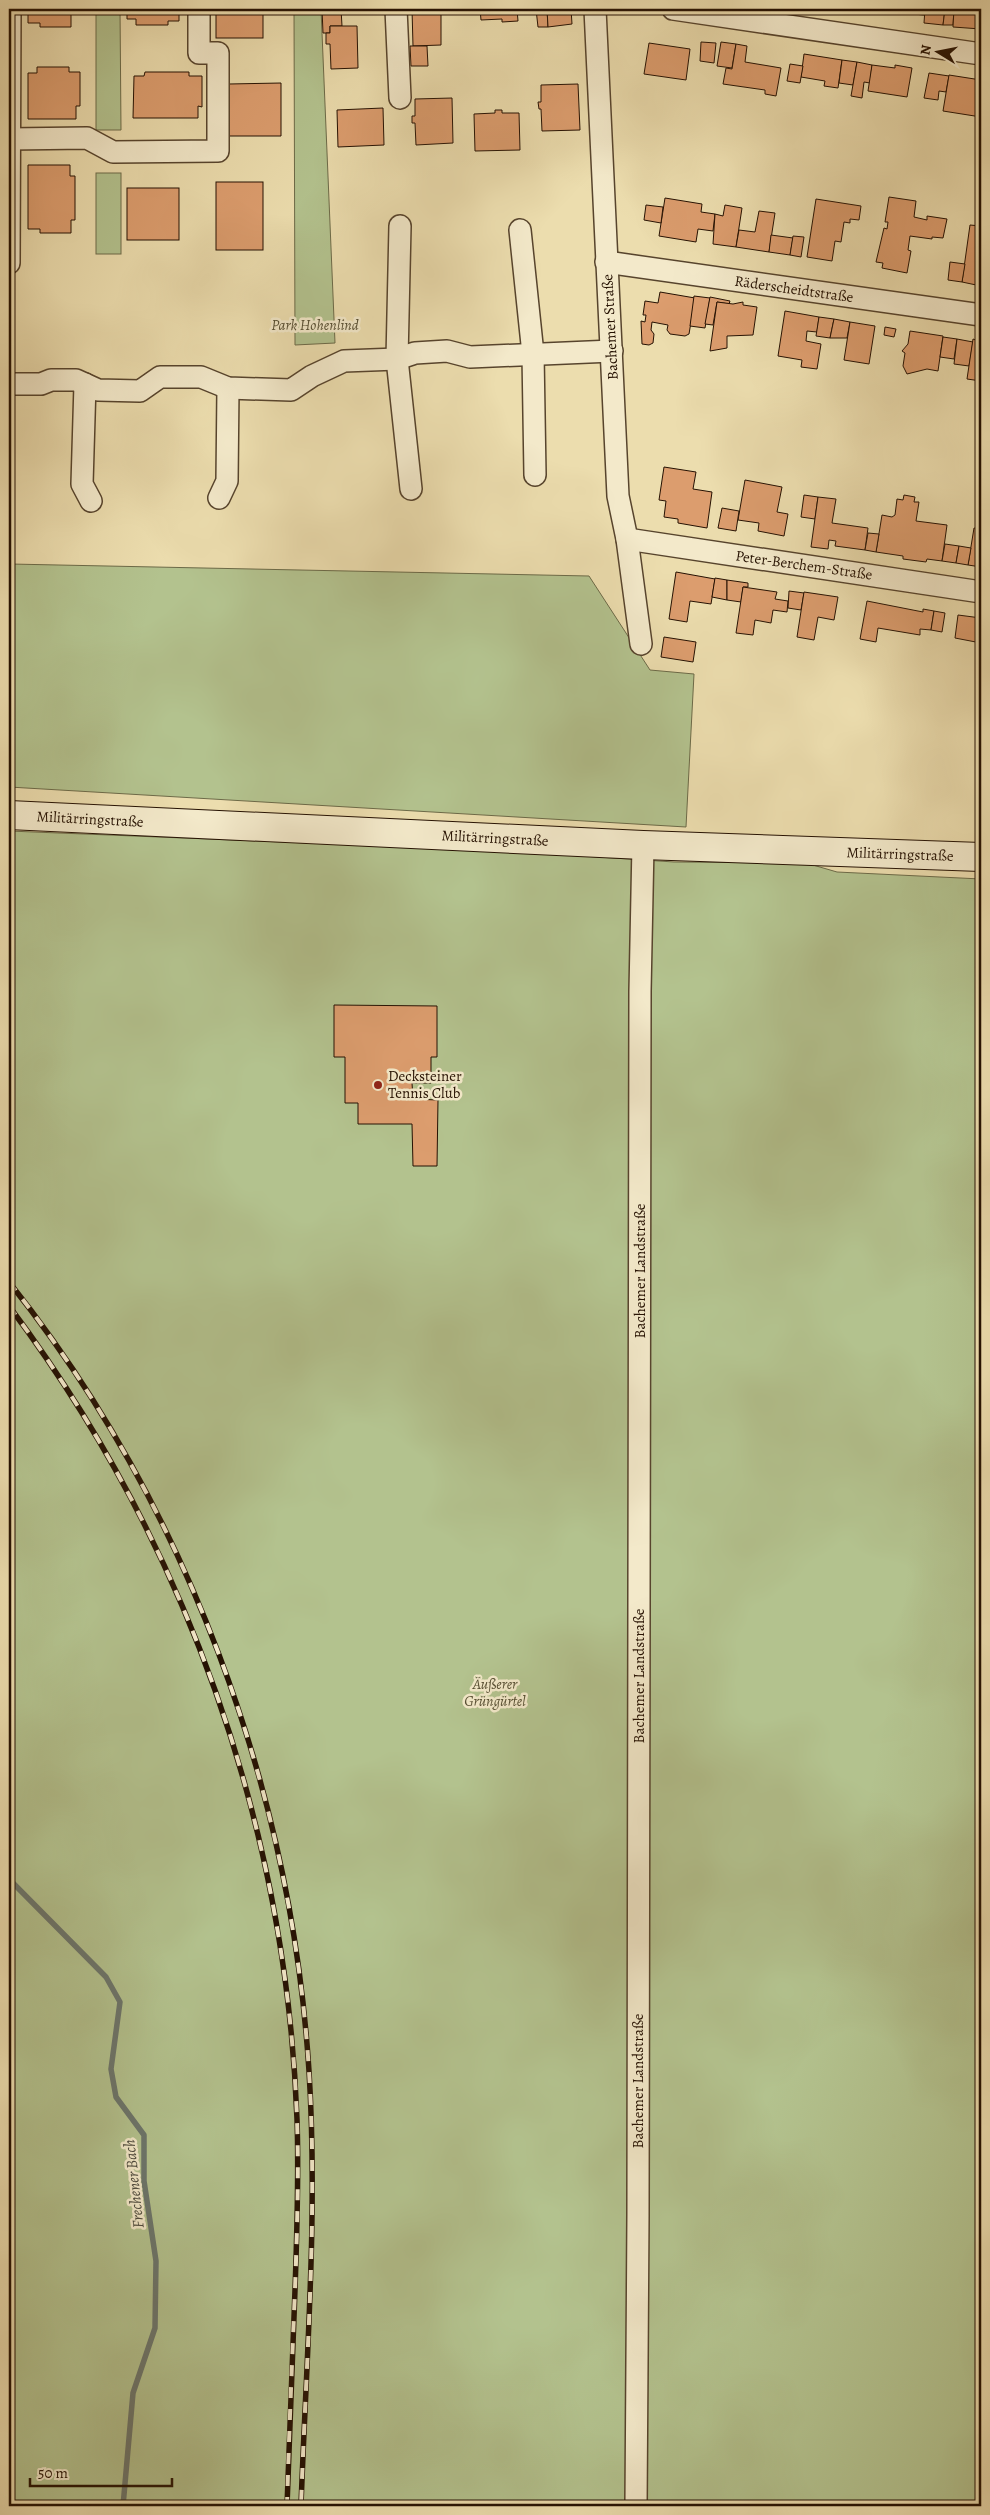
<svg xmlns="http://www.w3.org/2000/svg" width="990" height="2515" viewBox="0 0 990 2515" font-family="Alegreya,serif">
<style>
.green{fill:#b3c28e;stroke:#6c6a48}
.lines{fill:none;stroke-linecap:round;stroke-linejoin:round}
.stream{stroke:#6c766c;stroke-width:5.5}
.building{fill:#dc9d6e;stroke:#251102}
.street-casing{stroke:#57442d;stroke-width:24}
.secondary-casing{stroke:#251102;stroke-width:30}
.street{stroke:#f3e9ca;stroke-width:21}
.secondary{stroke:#f3e9ca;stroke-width:28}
.rail-casing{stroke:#251102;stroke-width:5.5}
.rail{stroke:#f3e9ca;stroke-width:4;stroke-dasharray:11;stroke-linecap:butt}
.poi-dot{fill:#8f2418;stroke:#f3e9ca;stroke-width:2}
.labels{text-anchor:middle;stroke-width:5;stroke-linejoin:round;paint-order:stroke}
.street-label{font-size:15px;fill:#251102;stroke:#f3e9ca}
.park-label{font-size:15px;font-style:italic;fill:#574f33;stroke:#f3e9ca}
.poi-label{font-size:15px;fill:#251102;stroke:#f3e9ca;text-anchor:start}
.water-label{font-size:16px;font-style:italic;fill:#4f4c40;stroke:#f3e9ca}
</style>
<rect width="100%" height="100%" fill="#ecddae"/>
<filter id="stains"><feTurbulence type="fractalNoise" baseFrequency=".004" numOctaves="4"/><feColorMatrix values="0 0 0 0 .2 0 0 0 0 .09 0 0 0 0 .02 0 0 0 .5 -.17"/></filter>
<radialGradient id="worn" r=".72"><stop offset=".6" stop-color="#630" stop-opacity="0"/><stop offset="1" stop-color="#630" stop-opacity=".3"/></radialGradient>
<g class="green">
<path d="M96,9H120L121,130H96Z"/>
<path d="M294,9H321L335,343L295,345Z"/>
<rect x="96" y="173" width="25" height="81"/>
<path d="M10,564L589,576L650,670L694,674L686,827L9,787Z"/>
<path d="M9,831L507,851L674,862L806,863L837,872L981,879V2506H9Z"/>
</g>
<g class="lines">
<path class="stream" d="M9,1879L106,1977L120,2002L111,2069L116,2097L144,2135V2181L156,2261L155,2328L133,2393L123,2506"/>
</g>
<g class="building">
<path d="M28,9H75V14H71V27H40V23H28Z"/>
<path d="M127,9H179V21H168V25H136V19H127Z"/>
<rect x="216" y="9" width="47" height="29"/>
<path d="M322,9H341L342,26H330V33H323Z"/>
<path d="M412,9H441V45L413,46Z"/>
<path d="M480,9H517L518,21L502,22V19L481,20Z"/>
<path d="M517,9H536V11L517,13Z"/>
<path d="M536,9H547L548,27H538Z"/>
<path d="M547,9H571L572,24L548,27Z"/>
<path d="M890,9H925L924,15L890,12Z"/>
<path d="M925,9H945L943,25L924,23Z"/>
<path d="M945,9H954L953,25H943Z"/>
<path d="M954,9H981V29L953,27Z"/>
<path d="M330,26H357L358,68L331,69L330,44H326V33H330Z"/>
<path d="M701,42L716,43L714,63L700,61Z"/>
<path d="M721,42L736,44L732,68L717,66Z"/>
<path d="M649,43L690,49L686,80L644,74Z"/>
<path d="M736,44L747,46L745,62L781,68L776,96L765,94V90L723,84L726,68L732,69Z"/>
<path d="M410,46H427L428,66H411Z"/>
<path d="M804,54L842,60L838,88L824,86L825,81L801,77Z"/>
<path d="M842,60L857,62L853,85L839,83Z"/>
<path d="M857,62L872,65L870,83L864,82L862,98L851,96Z"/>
<path d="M790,64L803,66L800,83L787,81Z"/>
<path d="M872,65L895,68V65L912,68L907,97L868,91Z"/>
<path d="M37,67H69V72H80V106H76V119H28V73H37Z"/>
<path d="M145,72H189V76H202V107L198,106V118H133L134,76H144Z"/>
<path d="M929,73L949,76L946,92L939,91L938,100L924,98Z"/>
<path d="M949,75L981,80V117L943,111Z"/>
<path d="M281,83V136H229V84Z"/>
<path d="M578,84L580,130L542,131L541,109H539L538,102H541V85Z"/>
<path d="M452,98L453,143L416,145L415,123H412V116H415V99Z"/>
<path d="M383,108L384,145L338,147L337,110Z"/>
<path d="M495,110H502V113H519L520,150L475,151L474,114L495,113Z"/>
<path d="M28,165H70V176H75V220H71V233H40V229H28Z"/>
<rect x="216" y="182" width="47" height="68"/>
<rect x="127" y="188" width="52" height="52"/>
<path d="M889,197L916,201L914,217L927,220V216L947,219L943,238L932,237V239L910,236L908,250L911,251L907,273L882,268L883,263L876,262L884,228L887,229L888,222H885Z"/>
<path d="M665,198L702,204L701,212L715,214L713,231L698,229L696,242L659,236Z"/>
<path d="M816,199L861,206L859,220L850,219V223L844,222L841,242L835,241L832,261L807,257Z"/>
<path d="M646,205L663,207L661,223L644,220Z"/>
<path d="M725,205L742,208L736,247L713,244L715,214L723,216Z"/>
<path d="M759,211L775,213L769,252L736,247L739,230L755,232Z"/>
<path d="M970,225L981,226V286L962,282Z"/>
<path d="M771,235L793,238L790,255L769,252Z"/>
<path d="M793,236L804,237L801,257L790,255Z"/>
<path d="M950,262L965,264L962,282L948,280Z"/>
<path d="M660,292L695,298L689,334L685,336L670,334L667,330L668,325L652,322L651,330L654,334L653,343L649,345L642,344L641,321L645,322L646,315H643L645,301L658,303Z"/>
<path d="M694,296L710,298L705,328L690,326Z"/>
<path d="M710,297L730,301L729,304L717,302L713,325L705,324Z"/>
<path d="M717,302L733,304L743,302V305L757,307L753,335L727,336V348L710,351Z"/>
<path d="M785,311L819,317L817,332L807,331L806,341L821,344L817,369L801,367L802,360L778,356Z"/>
<path d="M819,317L834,319L830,338L816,336Z"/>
<path d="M834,319L850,322L847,338H830Z"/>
<path d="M850,322L875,326L869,364L844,360Z"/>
<path d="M885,327L896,329L894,337L884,335Z"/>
<path d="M910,331L943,336L938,371L927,369L907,374L903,366L905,353L902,351L908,344Z"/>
<path d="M943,337L957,339L954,359L940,357Z"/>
<path d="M957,339L973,342L969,366L954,364Z"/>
<path d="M973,339L981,342V381L967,379Z"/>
<path d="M664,467L696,472L693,489L712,492L707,528L678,523V519L664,517L666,501L659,500Z"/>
<path d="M745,480L782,487L777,512L788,514L784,536L758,531L759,523L738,520Z"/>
<path d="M804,495L818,497L815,519L801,517Z"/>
<path d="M904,495L915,497L914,502H919L916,521L947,525L942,561L927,559L926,562L903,559V556L876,552L882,515L892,517L895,515L897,499L903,500Z"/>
<path d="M818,497L836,499L832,523L868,528L865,550L835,546L836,541L829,540L828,549L811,547Z"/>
<path d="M722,508L739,511L736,531L718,528Z"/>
<path d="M974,528L981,529V567L968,565Z"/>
<path d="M868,533L879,534L876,552L865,550Z"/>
<path d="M945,544L959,546L956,563L942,561Z"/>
<path d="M959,546L971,548L968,565L956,563Z"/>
<path d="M676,572L715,579L711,604L690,601L687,622L669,619Z"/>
<path d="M715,578L727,580V600L712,597Z"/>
<path d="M727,580L748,583V587H743L741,602L727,600Z"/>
<path d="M743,587L777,592L775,599L788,601L787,612L773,610L771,623L755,620L753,635L736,633Z"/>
<path d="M789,591L804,593L801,610L788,608Z"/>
<path d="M804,592L838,597L834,620L818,617L814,640L797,637Z"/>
<path d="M867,601L923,612V609L934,611L931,630L920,629V635L878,628L876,642L860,639Z"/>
<path d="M934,611L945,613L942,632L931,630Z"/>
<path d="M958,615L981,618V643L955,638Z"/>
<path d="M664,637L696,642L693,662L661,657Z"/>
<path d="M334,1005L437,1006V1057H431V1083H412L413,1099L438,1100L437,1166H413L412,1124H358V1103H345V1057H334Z"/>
</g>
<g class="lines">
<defs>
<g id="street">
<path d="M396,9L400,98"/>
<path d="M595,9L618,496L627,539L641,644"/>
<path d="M673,9L981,54"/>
<path d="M9,139L87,138L113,152L218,151V53H199V9"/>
<path d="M400,226L397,359L411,489"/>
<path d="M520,230L533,354L535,475"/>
<path d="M606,262L981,315"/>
<path d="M9,263L10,9"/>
<path d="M9,384H41L51,380H76L98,390L140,391L160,377H201L228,388L291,390L312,376L344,361L397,359L415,353L447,351L470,357L612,351"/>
<path d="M85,384L82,484L91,501"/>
<path d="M219,498L227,481L228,388"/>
<path d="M627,539L981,592"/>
<path d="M636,2506L638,2215L640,991L643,845"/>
</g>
<path id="secondary" d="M9,815L643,845L981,857"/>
</defs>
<use href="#street" class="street-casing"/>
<use href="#secondary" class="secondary-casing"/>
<use href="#street" class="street"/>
<use href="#secondary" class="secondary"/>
<defs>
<g id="rail">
<path d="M9,1282C186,1504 291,1788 309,2071C318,2215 306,2363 301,2506"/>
<path d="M9,1306C186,1542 286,1825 297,2119C299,2176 297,2233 295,2290C292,2362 289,2434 287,2506"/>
</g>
</defs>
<use href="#rail" class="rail-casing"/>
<use href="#rail" class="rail"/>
</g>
<circle class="poi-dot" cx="378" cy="1085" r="5"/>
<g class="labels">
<g class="street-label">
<text transform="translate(794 289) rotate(8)" y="5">Räderscheidtstraße</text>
<text transform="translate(610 327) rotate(-93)" y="5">Bachemer Straße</text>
<text transform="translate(804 565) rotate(8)" y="5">Peter-Berchem-Straße</text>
<text transform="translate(90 819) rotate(3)" y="5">Militärringstraße</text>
<text transform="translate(495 838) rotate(3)" y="5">Militärringstraße</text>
<text transform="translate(900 854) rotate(2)" y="5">Militärringstraße</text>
<text transform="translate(640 1271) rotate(-90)" y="5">Bachemer Landstraße</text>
<text transform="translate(639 1676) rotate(-90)" y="5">Bachemer Landstraße</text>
<text transform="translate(638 2081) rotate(-90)" y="5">Bachemer Landstraße</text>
</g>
<g class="park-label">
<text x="315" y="330">Park Hohenlind</text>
<text x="495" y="1689">Äußerer<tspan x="495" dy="17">Grüngürtel</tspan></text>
</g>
<g class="poi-label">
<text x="388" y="1081">Decksteiner<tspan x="388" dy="17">Tennis Club</tspan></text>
</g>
<g class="water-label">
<text transform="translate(133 2184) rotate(-96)" y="6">Frechener Bach</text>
</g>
</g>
<rect width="990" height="2515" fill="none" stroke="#ecddae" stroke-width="30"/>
<rect x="10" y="10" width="970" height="2495" fill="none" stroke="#251102" stroke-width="2.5"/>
<rect x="15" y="15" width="960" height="2485" fill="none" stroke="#251102"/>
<g transform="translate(938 52) rotate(280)" stroke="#f3e9ca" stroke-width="4" paint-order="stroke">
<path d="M0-4L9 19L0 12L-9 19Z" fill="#251102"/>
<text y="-8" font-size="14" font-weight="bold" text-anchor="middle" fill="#251102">N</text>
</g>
<path d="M30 2478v8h142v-8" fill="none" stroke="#251102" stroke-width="2.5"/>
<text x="38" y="2478" font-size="15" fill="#251102" stroke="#f3e9ca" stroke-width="4" paint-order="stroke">50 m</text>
<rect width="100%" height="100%" filter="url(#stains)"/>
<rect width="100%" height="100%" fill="url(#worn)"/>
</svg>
